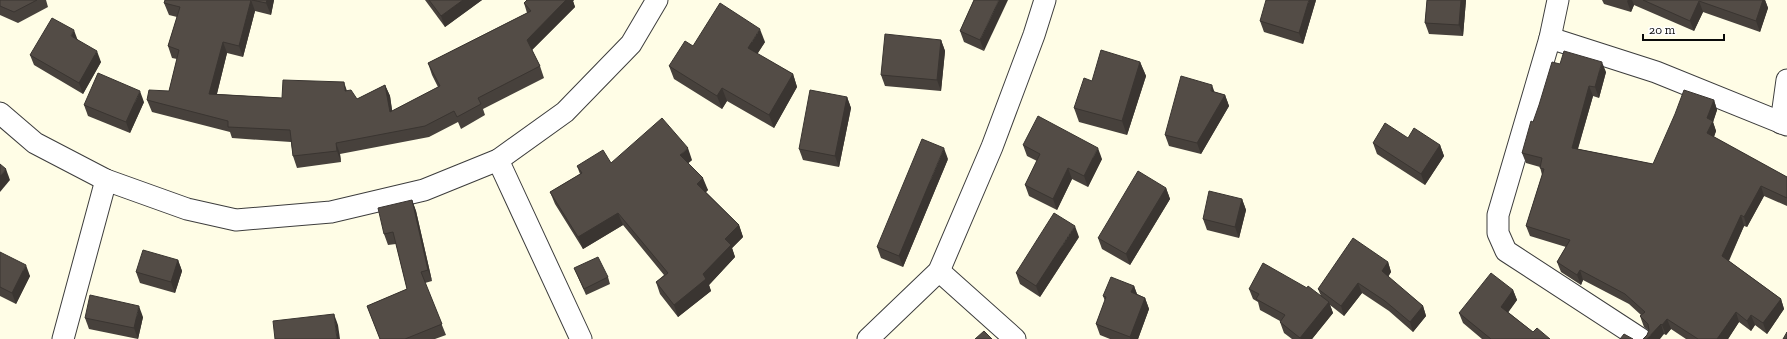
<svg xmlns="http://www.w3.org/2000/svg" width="1787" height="339" viewBox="0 0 1787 339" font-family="'Zilla Slab',serif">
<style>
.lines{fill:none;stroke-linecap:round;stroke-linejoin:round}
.minor-casing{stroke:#3d3d3d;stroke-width:23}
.minor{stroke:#fff;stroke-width:21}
.wall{fill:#47413c}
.shaded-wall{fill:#3a3531}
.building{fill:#534c46;stroke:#3a3531}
</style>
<rect width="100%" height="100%" fill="#fffde6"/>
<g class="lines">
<defs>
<g id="minor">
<path d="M1558,0L1550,38L1498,215V233L1506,251L1641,339"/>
<path d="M1550,38L1656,72L1787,125"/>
<path d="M0,113L35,143L106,180L187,209L236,220L331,212L424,190L498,160L565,112L631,44L657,0"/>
<path d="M1781,123L1787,80"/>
<path d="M498,160L581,339"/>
<path d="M939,271L1015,339"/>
<path d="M63,339L106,180"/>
<path d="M868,339L939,271L992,147L1034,35L1045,0"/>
</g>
</defs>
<use href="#minor" class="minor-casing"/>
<use href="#minor" class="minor"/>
</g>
<g class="wall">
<path d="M0,0H46L48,7L18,23L0,15Z"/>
<path d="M165,0H274L271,15L255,11L243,57L227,53L217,94L282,98L347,91L357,99L385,85L390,96L392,111L438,87L432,75L428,63L527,13L524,3L527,0H574L573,1L575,7L532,50L540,66L544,78L483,109L485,115L461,129L458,122L429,137L340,154L341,162L297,168L293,156L291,142L232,138L230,132L152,112L147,100L169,91L177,59L172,58L168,46L177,17L169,15L164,3Z"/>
<path d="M425,0H482L445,27Z"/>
<path d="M974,0L984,51L964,42L960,31Z"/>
<path d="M1316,0L1303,44L1264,32L1260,21Z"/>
<path d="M1427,0H1466L1463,36L1429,34L1425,23Z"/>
<path d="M1602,0H1765L1768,8L1760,32L1703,12L1694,31L1634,5L1631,12L1604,4Z"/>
<path d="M77,39L101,62L83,94L34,65L30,55Z"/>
<path d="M941,40L945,51L941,91L885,86L881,75Z"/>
<path d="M765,42L757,54L793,74L797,87L774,128L727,101L722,109L674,79L669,66L693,46Z"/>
<path d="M1140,62L1146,76L1127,135L1079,122L1074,108Z"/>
<path d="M1560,64L1606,72L1599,98L1593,96L1578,149L1653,164L1714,100L1717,110L1713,122L1716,131L1714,137L1787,177V206L1764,196L1747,227L1744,226L1729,261L1781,299L1784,309L1767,334L1755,325L1751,331L1739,322L1728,339H1686L1671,329L1666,335L1664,334L1647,335L1649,331L1644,327L1640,316L1641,315L1629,304L1583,280L1581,285L1561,272L1557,262L1566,247L1530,236L1526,226L1542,175L1540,167L1526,163L1522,153L1533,122Z"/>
<path d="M1215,92L1225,95L1229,106L1201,154L1169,146L1165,135Z"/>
<path d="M847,97L851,108L839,167L803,160L799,149Z"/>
<path d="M144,102L130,133L88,116L84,105Z"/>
<path d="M1373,143L1440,145L1444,156L1425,185L1377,154Z"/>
<path d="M1023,145L1102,159L1088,187L1072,179L1057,210L1029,196L1025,185L1037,161L1027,156Z"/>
<path d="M948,159L903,267L881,258L877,247Z"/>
<path d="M692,160L688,163L708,190L706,192L739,225L743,237L732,248L735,257L709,285L711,291L678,317L660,294L656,282L664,275L623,225L583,249L555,204L550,192L580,174L577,166L611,163Z"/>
<path d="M1166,188L1170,199L1130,265L1102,249L1098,238Z"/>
<path d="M1242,199L1246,210L1239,238L1207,230L1203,219Z"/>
<path d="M412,200L416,211L432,281L425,283L446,335L435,339H380L367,306L407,289L396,244L388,245L384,234Z"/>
<path d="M1079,237L1040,297L1020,284L1016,273Z"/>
<path d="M0,252L30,276L16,304L0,296Z"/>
<path d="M178,260L182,271L175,293L140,283L136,272Z"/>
<path d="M1388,262L1391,272L1388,277L1423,306L1426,316L1413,332L1389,311L1362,293L1344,316L1330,305L1333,313L1312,339H1292L1284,333L1280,322V321L1260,310L1258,302L1253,299L1249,289L1321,296L1318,289Z"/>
<path d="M574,268L608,277L610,284L586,295Z"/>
<path d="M1134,286L1137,294L1145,298L1149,309L1138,339H1110L1100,335L1096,324L1105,301L1103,296Z"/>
<path d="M1513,290L1517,300L1508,312L1533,332L1550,339H1482L1463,323L1459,313Z"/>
<path d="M143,317L138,339L89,329L85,318Z"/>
</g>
<g class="shaded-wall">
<path d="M251,0L255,11L243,57L239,46Z"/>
<path d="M267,0H274L271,15L266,3Z"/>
<path d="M463,0H482L445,27L441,16Z"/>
<path d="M566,0H574L573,1L575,7L531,51L527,40Z"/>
<path d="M999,0H1008L984,51L980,40Z"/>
<path d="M1309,0H1316L1303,44L1299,33Z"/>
<path d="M1461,0H1466L1463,36L1459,25Z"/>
<path d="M1628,0H1632L1634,5L1631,12L1627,1Z"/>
<path d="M1763,0H1765L1768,8L1760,32L1756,21Z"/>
<path d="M1699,1L1703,12L1694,31L1690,21Z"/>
<path d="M760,29L765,42L753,61L748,48Z"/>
<path d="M74,30L78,41L71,36Z"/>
<path d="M941,40L945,51L941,91L937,80Z"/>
<path d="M223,42L227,53L214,105L209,94Z"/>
<path d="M97,51L101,62L83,94L79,83Z"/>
<path d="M1140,62L1146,76L1127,135L1122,121Z"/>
<path d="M1602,62L1606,72L1599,98L1595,87Z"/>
<path d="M793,74L797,87L774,128L769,115Z"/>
<path d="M344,82L348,94L345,91Z"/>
<path d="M385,85L390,96L394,123L390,112Z"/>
<path d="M1212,85L1216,96L1211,91Z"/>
<path d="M1589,86L1593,96L1575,158L1572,148Z"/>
<path d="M722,88L727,101L722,109L717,96Z"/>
<path d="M140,91L144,102L130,133L126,122Z"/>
<path d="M1225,95L1229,106L1201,154L1197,143Z"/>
<path d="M847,97L851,108L839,167L835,156Z"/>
<path d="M1714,100L1717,110L1713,122L1716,131L1711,144L1707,133V118Z"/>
<path d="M336,143L340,154L341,162L337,151Z"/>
<path d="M1440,145L1444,156L1425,185L1421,174Z"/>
<path d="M688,148L692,160L684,167L680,155Z"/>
<path d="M944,148L948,159L903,267L899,256Z"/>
<path d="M1098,148L1102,159L1088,187L1084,176Z"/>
<path d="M1068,168L1072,179L1057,210L1053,199Z"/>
<path d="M6,169L10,180L0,192V176Z"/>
<path d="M703,178L708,190L702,196L697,184Z"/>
<path d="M1761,186L1764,196L1747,227L1744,217Z"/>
<path d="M1166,188L1170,199L1130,265L1126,254Z"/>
<path d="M1242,199L1246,210L1239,238L1235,227Z"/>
<path d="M412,200L416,211L432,281L428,270Z"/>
<path d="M618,213L623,225L583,249L578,237Z"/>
<path d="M1741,215L1744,226L1726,266L1722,256Z"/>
<path d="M739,225L743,237L732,248L735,257L709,285L711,291L678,317L674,305L703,274L725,239Z"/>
<path d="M1075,226L1079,237L1040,297L1036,286Z"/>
<path d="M178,260L182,271L175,293L171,282Z"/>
<path d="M1388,262L1391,272L1385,281L1382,271Z"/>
<path d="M26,265L30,276L16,304L12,293Z"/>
<path d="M1580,270L1583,280L1581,285L1577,275Z"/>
<path d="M1358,283L1362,293L1344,316L1341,306Z"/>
<path d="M1134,286L1138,297L1131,292Z"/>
<path d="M1513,290L1517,300L1505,317L1501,307Z"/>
<path d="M1145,298L1149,309L1138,339H1130V337Z"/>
<path d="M1781,299L1784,309L1767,334L1763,323Z"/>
<path d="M1329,302L1333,313L1312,339H1301L1300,338Z"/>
<path d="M139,306L143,317L138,339L134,328Z"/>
<path d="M1423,306L1426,316L1413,332L1410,322Z"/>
<path d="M1736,312L1739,322L1728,339H1717Z"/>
<path d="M334,314L338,325L340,339H337Z"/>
<path d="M1751,315L1755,325L1751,331L1747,321Z"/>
<path d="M1667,319L1671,329L1666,335L1662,325Z"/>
<path d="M1661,324L1664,334L1660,339H1647Z"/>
</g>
<g class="building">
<path d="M0,0H37L14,12L0,6Z"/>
<path d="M165,0H251L239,46L223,42L209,94L282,98L283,80L344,82L345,91L351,90L357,99L385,85L390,112L440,86L428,63L531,11L524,3L527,0H566L527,40L540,66L478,98L481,104L457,117L454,111L425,126L336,143L337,151L293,156L290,130L228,127V121L147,100L149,90L169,91L179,50L168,46L180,7L164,3Z"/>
<path d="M252,0H267L266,3Z"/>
<path d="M429,0H463L441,16Z"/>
<path d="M974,0H999L980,40L960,31Z"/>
<path d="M1266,0H1309L1299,33L1260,21Z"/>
<path d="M1427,0H1461L1459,25L1425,23Z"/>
<path d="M1643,0H1763L1756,21L1699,1L1690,21Z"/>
<path d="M720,3L760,29L748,48L793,74L769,115L722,88L717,96L669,66L685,41L693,46Z"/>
<path d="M52,18L74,30L71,36L97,51L79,83L30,55Z"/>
<path d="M885,34L941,40L937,80L881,75Z"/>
<path d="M1101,50L1140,62L1122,121L1074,108L1084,78L1092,81Z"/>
<path d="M1564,51L1602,62L1595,87L1589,86L1572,148L1653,164L1675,114L1684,90L1714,100L1707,118L1713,121L1707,133L1787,177V198L1761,186L1744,217L1741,215L1722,256L1781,299L1763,323L1751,315L1747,321L1736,312L1717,339H1698L1667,319L1662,325L1661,324L1647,339H1643L1647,335L1649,330L1648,324L1640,316L1645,312L1625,294L1580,270L1577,275L1557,262L1570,240L1526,226L1544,169L1540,168L1542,158L1522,153L1531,121L1533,122L1539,105L1552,62L1560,64Z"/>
<path d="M98,73L140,91L126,122L84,105Z"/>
<path d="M1181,76L1212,85L1211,91L1225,95L1197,143L1165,135Z"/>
<path d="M810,90L847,97L835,156L799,149Z"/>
<path d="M1038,116L1098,148L1084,176L1068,168L1053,199L1025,185L1040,154L1023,145Z"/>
<path d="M662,118L688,148L680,155L703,178L697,184L739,225L725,239L731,245L703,274L706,279L674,305L656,282L668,273L618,213L578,237L550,192L582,173L577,166L603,150L611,163Z"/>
<path d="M1385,123L1408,138L1414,128L1440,145L1421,174L1373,143Z"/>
<path d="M922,139L944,148L899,256L877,247Z"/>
<path d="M0,164L6,169L0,176Z"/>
<path d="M1138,171L1166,188L1126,254L1098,238Z"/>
<path d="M1209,191L1242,199L1235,227L1203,219Z"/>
<path d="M412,200L428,270L421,272L442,324L405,339H380L367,306L407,289L393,232L384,234L378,208Z"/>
<path d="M1054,213L1075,226L1036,286L1016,273Z"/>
<path d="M1353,238L1388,262L1382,271L1423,306L1410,322L1385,301L1358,283L1341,306L1318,289Z"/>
<path d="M143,250L178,260L171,282L136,272Z"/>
<path d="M0,252L26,265L12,293L0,287Z"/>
<path d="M598,257L608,277L584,289L574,268Z"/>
<path d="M1263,263L1307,288L1308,286L1329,302L1300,338L1280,322L1285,315L1256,299L1259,294L1249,289Z"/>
<path d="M1491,273L1513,290L1501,307L1533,332L1537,328L1550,339H1491L1459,313Z"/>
<path d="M1111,277L1134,286L1131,292L1145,298L1130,337L1096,324L1106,297L1103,296Z"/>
<path d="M90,295L139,306L134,328L85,318Z"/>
<path d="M334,314L337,339H275L273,321Z"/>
<path d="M984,331L992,339H975Z"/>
<path d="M1787,332V339H1783Z"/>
<path d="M1624,334L1633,339H1620Z"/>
</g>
<path d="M1643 34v6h81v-6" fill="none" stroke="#0a0a0a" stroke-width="2"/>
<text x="1649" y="34" font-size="12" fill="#0a0a0a" stroke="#ffffff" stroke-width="3" paint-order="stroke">20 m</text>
</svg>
